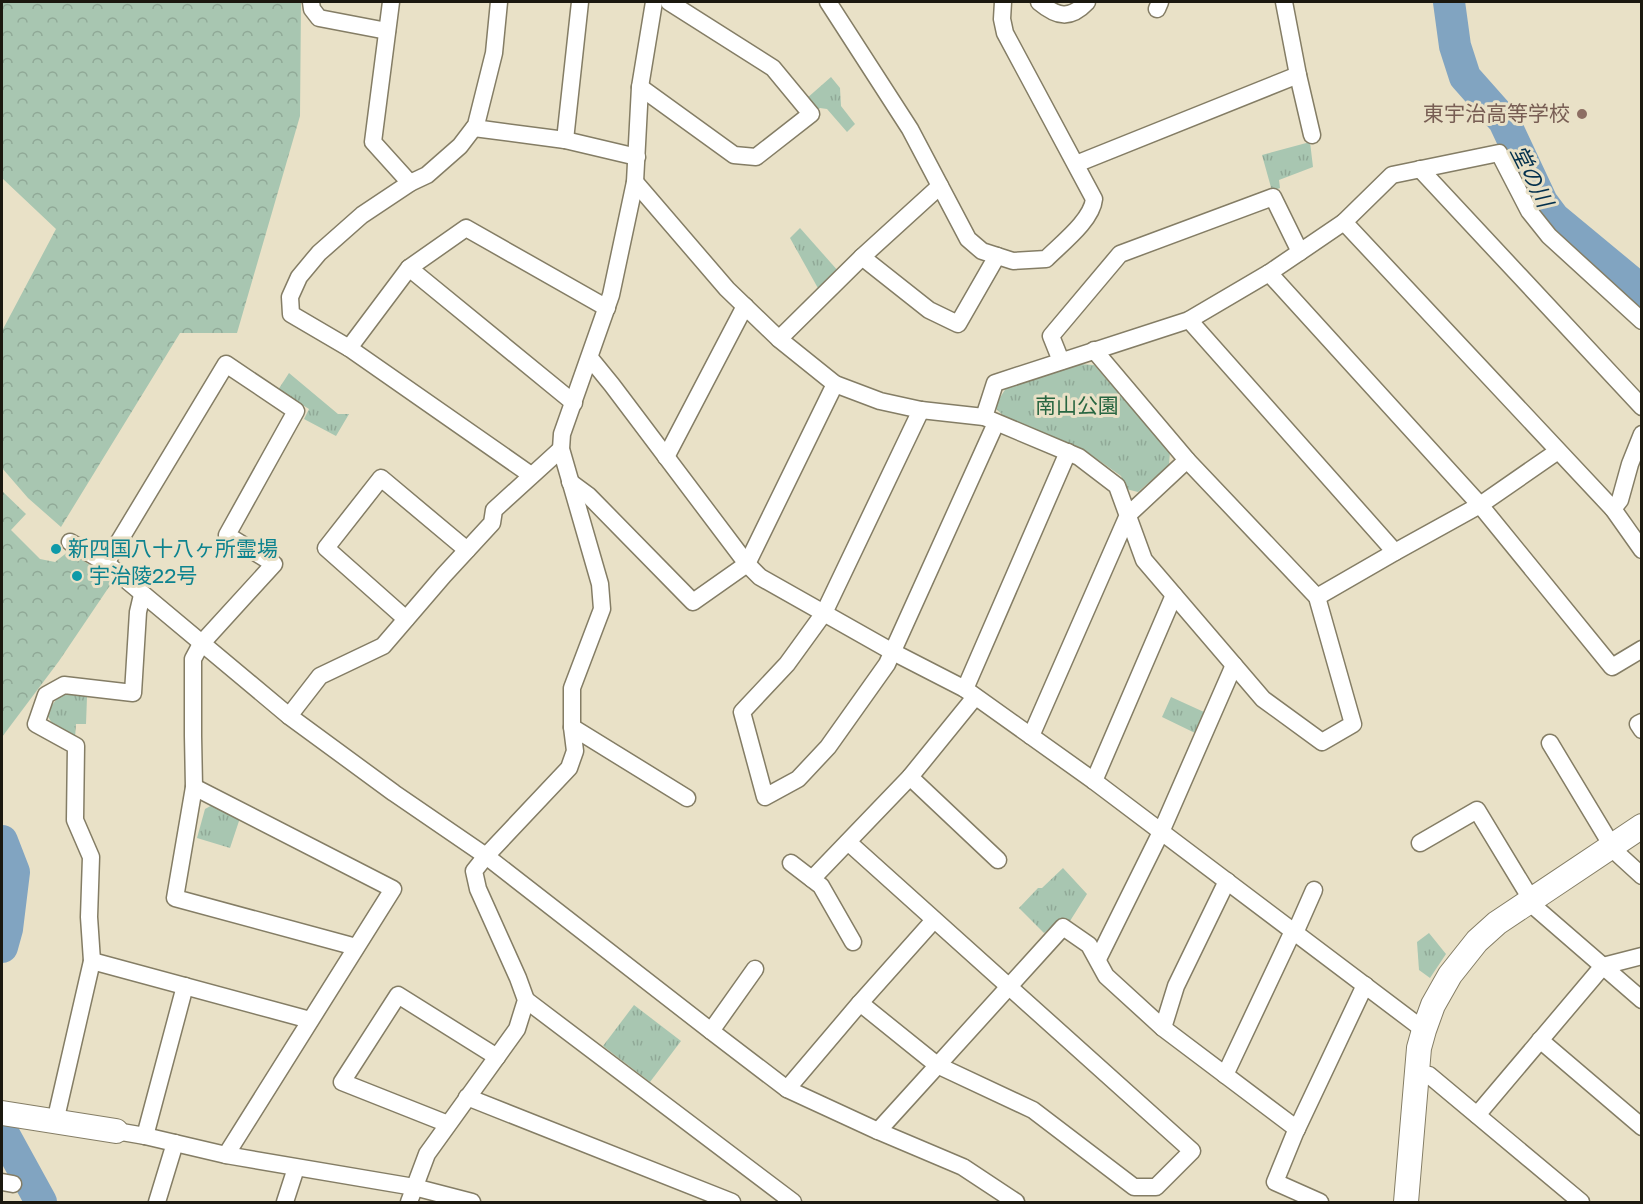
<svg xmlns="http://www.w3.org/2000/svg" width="1643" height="1204" viewBox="0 0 1643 1204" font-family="'Golos Text','Noto Sans JP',sans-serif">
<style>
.forest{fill:url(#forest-crowns)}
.park{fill:url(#park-tufts)}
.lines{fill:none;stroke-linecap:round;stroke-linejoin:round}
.river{stroke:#81a4c1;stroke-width:32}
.street-casing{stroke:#847d65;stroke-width:19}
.secondary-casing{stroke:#847d65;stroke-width:26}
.street{stroke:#fff;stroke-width:16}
.secondary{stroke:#fff;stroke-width:24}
.education-dot{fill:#8d6e63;stroke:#e9e1c7;stroke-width:2}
.culture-dot{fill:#0f9aa8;stroke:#e9e1c7;stroke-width:2}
.labels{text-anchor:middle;stroke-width:6;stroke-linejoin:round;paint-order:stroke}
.education-label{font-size:21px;fill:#785e54;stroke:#e9e1c7;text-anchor:end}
.park-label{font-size:21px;fill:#286641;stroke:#e9e1c7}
.culture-label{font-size:21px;fill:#0d838f;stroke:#e9e1c7;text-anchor:start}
.water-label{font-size:22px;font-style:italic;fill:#03304d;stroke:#e9e1c7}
</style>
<defs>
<pattern id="forest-crowns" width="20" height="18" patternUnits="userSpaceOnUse" patternTransform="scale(1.5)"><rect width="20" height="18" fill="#a8c6b1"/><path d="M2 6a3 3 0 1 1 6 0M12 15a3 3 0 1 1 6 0" fill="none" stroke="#90a997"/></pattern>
<pattern id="park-tufts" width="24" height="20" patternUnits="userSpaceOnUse" patternTransform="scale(1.5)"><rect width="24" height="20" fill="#a8c6b1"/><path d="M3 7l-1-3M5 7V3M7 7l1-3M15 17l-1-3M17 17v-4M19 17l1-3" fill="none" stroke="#90a997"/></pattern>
</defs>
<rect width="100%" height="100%" fill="#e9e1c7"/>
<g class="forest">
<path d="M2,2H301L300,116L237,333H180L61,527L28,498L2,468V331L56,229L2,178Z"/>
<path d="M2,491L26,514L11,530L40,559L55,562L69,551L113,581L59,661L2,737Z"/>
</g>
<g class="park">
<path d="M831,77L840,88L841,106L855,124L847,132L827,109L820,108L816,111L806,99Z"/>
<path d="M1310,142L1313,167L1279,180L1280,188L1272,191L1262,155Z"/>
<path d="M800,228L839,272L819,290L790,238Z"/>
<path d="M1079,364L1094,365L1170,451L1169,465L1138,492L1126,489L1121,476L1087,452L1005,417L994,407L1008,385Z"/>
<path d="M289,373L338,414H349L336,436L304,419L309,409L278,390Z"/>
<path d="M69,693L87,697L86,724H76L75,738L53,725L46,713L59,696Z"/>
<path d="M1171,697L1204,712L1195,733L1162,717Z"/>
<path d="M216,803L241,815L230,848L197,838L205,809Z"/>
<path d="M1063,868L1087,894L1070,921H1059L1044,933L1019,908L1038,888H1042Z"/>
<path d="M1429,933L1446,954L1430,978L1419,970L1417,942Z"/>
<path d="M634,1005L681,1041L650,1082L603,1046Z"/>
</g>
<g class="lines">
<g class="river">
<path d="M1449,2L1455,46L1465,77L1504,121L1542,202L1554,218L1642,291"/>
<path d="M2,841L14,872L7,929L2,947"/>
<path d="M2,1131L41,1202"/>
</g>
<defs>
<g id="street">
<path d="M311,2L312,9L319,18L387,31"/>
<path d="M391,2L373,142L410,183"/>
<path d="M499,2L494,53L476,125L460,146L427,175L410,183L362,215L319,253L299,277L290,297L291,314L349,348L531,475"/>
<path d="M828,2L910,129L968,239L982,251L1013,261L1046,259C1062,243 1092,220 1094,199L1005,33L1002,19L1003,2"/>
<path d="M1039,2C1057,17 1070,20 1087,2"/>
<path d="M1284,2L1298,75L1312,135"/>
<path d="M1157,9L1160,2"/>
<path d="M640,87L734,155L756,157L811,114L773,68L669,2"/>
<path d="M474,128L565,140L637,157"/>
<path d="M565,140L580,2"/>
<path d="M1076,164L1298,75"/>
<path d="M1420,169L1642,407"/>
<path d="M635,182L727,289L779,339L835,384L880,401L921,410L984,417L1079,457L1117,486L1144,560L1263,699L1322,742L1353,724L1317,597L1187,460L1128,515L1031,736"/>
<path d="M1344,222L1613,509L1642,550"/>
<path d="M862,257L929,310L958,324L997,256"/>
<path d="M409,268L574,403"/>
<path d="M1269,273L1480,505L1612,667L1642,649"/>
<path d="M1189,320L1395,552"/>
<path d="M779,339L862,257L940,186"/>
<path d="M349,348L409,268L466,228L607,308"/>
<path d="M1094,350L1187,460"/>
<path d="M590,358L612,385L747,564L760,577L891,651L965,689L1094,781L1424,1030"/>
<path d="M1061,361L1051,336L1120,254L1273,197L1300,252"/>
<path d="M921,410L824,613L787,664L742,712L765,797L798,779L828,747L887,664L996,423"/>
<path d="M984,417L995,383L1189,320L1269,273L1344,222L1392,175L1499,153L1529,211L1549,236L1642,321"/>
<path d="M666,457L745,306"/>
<path d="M570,482L589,496L693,602L747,564L835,384"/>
<path d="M1613,509L1620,500L1630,464L1642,434"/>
<path d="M70,542L106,563L289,716L394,793L486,856L711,1031L787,1089L878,1131L963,1167L1016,1202"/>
<path d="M106,563L226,364L296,411L227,535L274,564L201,644L193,659V736L194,787L175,898L356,947"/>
<path d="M1317,597L1395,552L1480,505L1558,451"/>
<path d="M406,619L326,548L381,478L467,550"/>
<path d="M965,689L1068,452"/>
<path d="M289,716L320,676L383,646L444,575L492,523L494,510L561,449"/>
<path d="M1642,722L1638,724L1642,730"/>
<path d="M572,727L687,798"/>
<path d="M1550,743L1612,846L1619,855L1642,876"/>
<path d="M910,777L998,860"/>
<path d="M1094,781L1174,595"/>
<path d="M194,787L393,889L226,1155"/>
<path d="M848,842L1192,1151L1156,1187H1134L1033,1110L937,1065L860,1003"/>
<path d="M1420,843L1477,810L1537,909L1642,1000"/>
<path d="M791,863L821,886L853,942"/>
<path d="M812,879L910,777L975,697"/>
<path d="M1295,933L1314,890"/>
<path d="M1098,959L1161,832L1234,665"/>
<path d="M92,961L310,1020"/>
<path d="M526,1000L793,1202"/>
<path d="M1163,1028L1176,986L1227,881"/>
<path d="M711,1031L755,969"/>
<path d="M1540,1040L1642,1127"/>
<path d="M1417,1073L1429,1075L1581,1202"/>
<path d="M1225,1075L1293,931"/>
<path d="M787,1089L860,1003L934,920"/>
<path d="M467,1097L732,1202"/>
<path d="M1477,1115L1603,966L1642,956"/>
<path d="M55,1122L92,961L89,917L91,857L75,820L76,746L36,724L46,695L64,685L133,693L138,612L142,595"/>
<path d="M448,1124L342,1082L398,995L497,1057"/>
<path d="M116,1131L145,1136L226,1155L414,1187L472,1202"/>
<path d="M878,1131L1063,927L1089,945L1106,976L1163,1028L1297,1129"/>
<path d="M145,1136L185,986"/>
<path d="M2,1182L13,1184"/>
<path d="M157,1202L175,1143"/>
<path d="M285,1202L296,1168"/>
<path d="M409,1202L427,1154L517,1029L526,1000L518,978L478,889L474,871L486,856L569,768L575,751L572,727V688L602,609L600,584L561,449L562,434L611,295L635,182L640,87L654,2"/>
<path d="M1320,1202L1275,1182L1295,1133L1365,985"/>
</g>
<g id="secondary">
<path d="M2,1113L116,1131"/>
<path d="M1406,1202L1419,1048L1424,1030L1433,1005L1450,975L1477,941L1497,923L1642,826"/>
</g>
</defs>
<use href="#street" class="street-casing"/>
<use href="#secondary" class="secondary-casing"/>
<use href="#street" class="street"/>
<use href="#secondary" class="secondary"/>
</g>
<circle class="education-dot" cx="1582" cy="114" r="6"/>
<g class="culture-dot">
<circle cx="56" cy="549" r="6"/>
<circle cx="77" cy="576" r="6"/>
</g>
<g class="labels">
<g class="education-label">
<text x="1570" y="121">東宇治高等学校</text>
</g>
<g class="park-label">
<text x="1077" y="413">南山公園</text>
</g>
<g class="culture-label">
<text x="68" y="556">新四国八十八ヶ所霊場</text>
<text x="89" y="583">宇治陵22号</text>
</g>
<g class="water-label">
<text transform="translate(1532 176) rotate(63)" y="8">堂の川</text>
</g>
</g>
<rect width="1643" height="1204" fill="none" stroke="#1b180f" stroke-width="6"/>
</svg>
